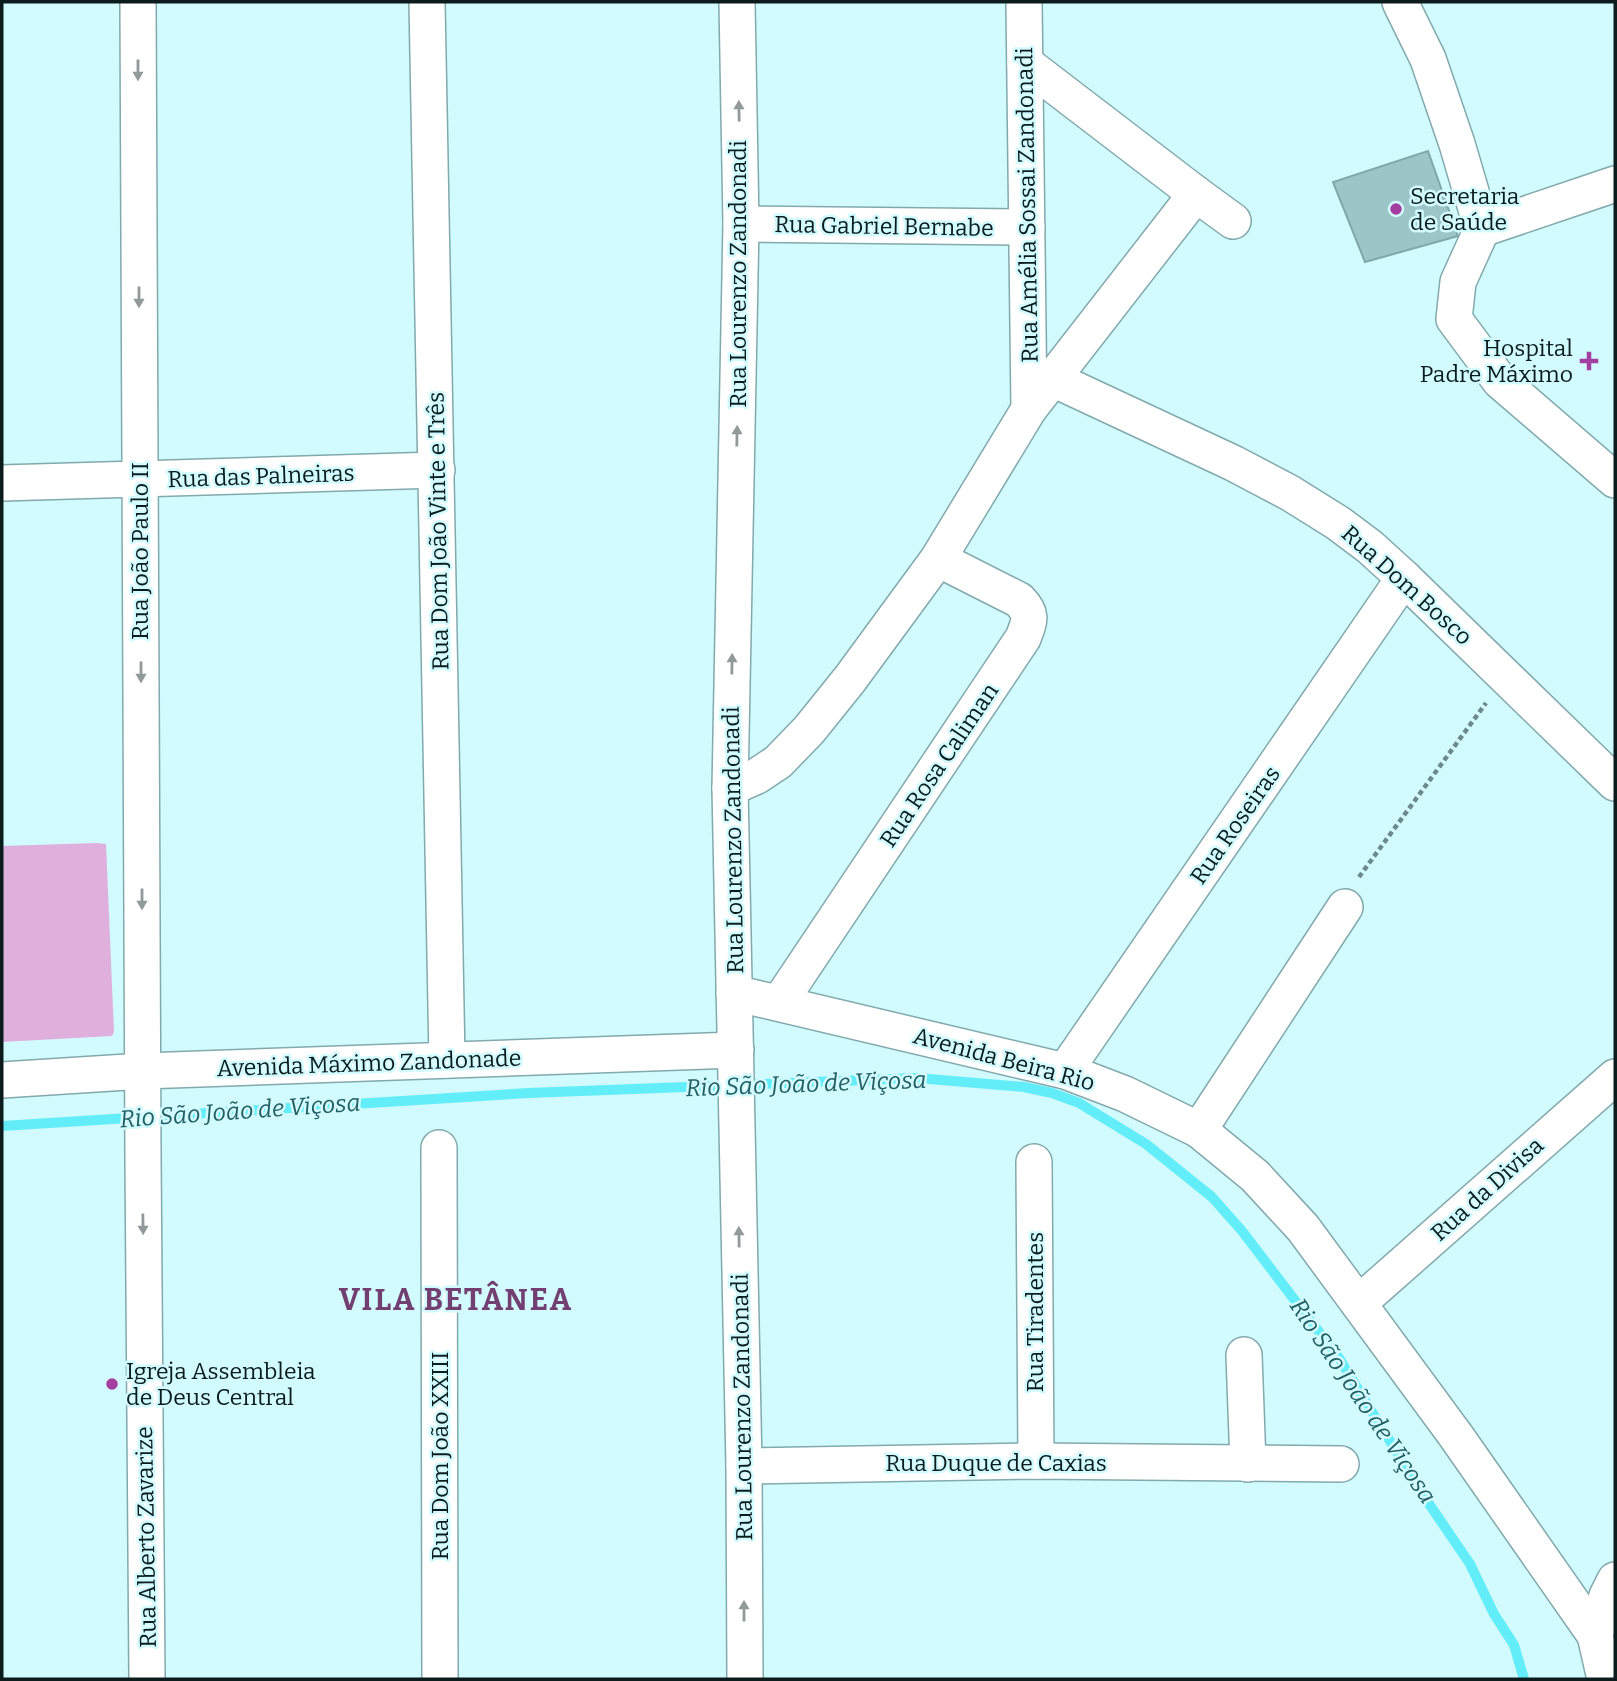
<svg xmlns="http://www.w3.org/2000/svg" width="1617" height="1681" viewBox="0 0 1617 1681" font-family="Bitter,serif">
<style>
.green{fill:#dfb0db}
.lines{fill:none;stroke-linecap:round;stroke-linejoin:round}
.stream{stroke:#63edf9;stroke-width:10}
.building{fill:#9dc5c8;stroke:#80a7aa;stroke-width:2}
.minor-casing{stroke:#82a9ac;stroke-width:38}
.path{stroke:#6c898c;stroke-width:4.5;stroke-dasharray:5 3.5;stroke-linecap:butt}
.minor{stroke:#fff;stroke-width:35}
.oneway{fill:#929999}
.poi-dot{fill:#a53ea1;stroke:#d1fbff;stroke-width:2.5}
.labels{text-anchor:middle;stroke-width:5;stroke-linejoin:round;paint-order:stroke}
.poi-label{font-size:23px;fill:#0c1c1d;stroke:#d1fbff;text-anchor:start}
.street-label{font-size:23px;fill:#0c1c1d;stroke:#d1fbff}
.water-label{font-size:24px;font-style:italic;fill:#255f64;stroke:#d1fbff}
.district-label{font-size:30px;font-weight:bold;letter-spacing:2px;fill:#733f71;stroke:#d1fbff}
</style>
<rect width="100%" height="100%" fill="#d1fbff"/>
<path class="green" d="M97,843L106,844L114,1032L112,1036L2,1042V846Z"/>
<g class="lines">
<path class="stream" d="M2,1126L529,1093L917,1078L1024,1087L1052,1093L1079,1103L1146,1144L1212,1197L1242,1231L1339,1358L1423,1495L1470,1564L1494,1614L1514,1645L1524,1679"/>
</g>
<path class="building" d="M1428,151L1458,236L1365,262L1333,182Z"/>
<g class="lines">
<defs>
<g id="minor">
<path d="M138,2L143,1156L147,1679"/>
<path d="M427,2L447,1060"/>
<path d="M737,2L741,224L730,788L744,1466L745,1679"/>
<path d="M1024,2L1029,409"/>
<path d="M1400,2L1428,59L1457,144L1482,229"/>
<path d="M1025,63L1196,194"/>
<path d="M741,224L1027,227"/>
<path d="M1482,229L1458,282L1454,319L1500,381L1615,480"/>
<path d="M1482,229L1615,184"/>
<path d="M1053,379L1233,463L1290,493L1338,523L1370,547L1404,578L1615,783"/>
<path d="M2,483L437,470"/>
<path d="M730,788L757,776L778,762L809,730L850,679L938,559L1029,409L1196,194L1233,221"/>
<path d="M734,993L1065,1071L1125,1094L1199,1130L1255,1176L1303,1228L1456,1436L1595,1635"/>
<path d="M779,1003L1023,638C1030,620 1033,614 1019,600L938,559"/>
<path d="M1065,1071L1404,578"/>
<path d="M2,1080L143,1071L736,1050"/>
<path d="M1199,1130L1345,907"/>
<path d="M439,1148L440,1679"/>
<path d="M1034,1162L1036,1461"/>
<path d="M1360,1302L1615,1077"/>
<path d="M1244,1355L1248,1464"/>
<path d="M744,1466L1036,1461L1341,1464"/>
<path d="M1605,1679L1595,1635L1607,1596L1615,1580"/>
</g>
</defs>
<use href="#minor" class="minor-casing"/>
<path class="path" d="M1359,877L1486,703"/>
<use href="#minor" class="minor"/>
</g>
<defs><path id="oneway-solid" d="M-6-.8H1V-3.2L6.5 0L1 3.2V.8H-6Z" transform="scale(1.75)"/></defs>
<g class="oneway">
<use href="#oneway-solid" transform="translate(138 70) rotate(90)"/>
<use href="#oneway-solid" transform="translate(739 111) rotate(-91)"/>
<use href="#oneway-solid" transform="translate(139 297) rotate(90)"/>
<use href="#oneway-solid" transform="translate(737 436) rotate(-89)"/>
<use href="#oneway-solid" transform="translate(732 664) rotate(-89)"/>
<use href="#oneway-solid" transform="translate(141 672) rotate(90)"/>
<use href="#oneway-solid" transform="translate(142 899) rotate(90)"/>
<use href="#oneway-solid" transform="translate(143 1224) rotate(89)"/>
<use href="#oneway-solid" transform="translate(739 1237) rotate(-91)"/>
<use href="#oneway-solid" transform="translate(744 1611) rotate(-90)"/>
</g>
<g class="poi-dot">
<circle cx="1396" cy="209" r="7"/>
<path d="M1585.5 350.5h7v7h7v7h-7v7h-7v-7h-7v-7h7z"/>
<circle cx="112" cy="1384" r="7"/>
</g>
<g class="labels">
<g class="poi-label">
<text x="1410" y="204">Secretaria<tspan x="1410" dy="26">de Saúde</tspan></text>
<text x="1573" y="356" text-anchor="end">Hospital<tspan x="1573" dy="26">Padre Máximo</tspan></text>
<text x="126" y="1379">Igreja Assembleia<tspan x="126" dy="26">de Deus Central</tspan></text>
</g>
<g class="street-label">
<text transform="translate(1027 205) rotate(-91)" y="8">Rua Amélia Sossai Zandonadi</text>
<text transform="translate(884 226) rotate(1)" y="8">Rua Gabriel Bernabe</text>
<text transform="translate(738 274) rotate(-90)" y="8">Rua Lourenzo Zandonadi</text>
<text transform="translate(261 476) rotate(-2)" y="8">Rua das Palneiras</text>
<text transform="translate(438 531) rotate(-91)" y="8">Rua Dom João Vinte e Três</text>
<text transform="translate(140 551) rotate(-90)" y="8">Rua João Paulo II</text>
<text transform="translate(1407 585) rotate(42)" y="8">Rua Dom Bosco</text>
<text transform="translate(939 765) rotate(-56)" y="8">Rua Rosa Caliman</text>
<text transform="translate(1235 825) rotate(-55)" y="8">Rua Roseiras</text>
<text transform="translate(733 840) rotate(-91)" y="8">Rua Lourenzo Zandonadi</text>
<text transform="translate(1004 1059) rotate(15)" y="8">Avenida Beira Rio</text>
<text transform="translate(369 1063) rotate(-2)" y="8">Avenida Máximo Zandonade</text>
<text transform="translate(1487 1189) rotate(-42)" y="8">Rua da Divisa</text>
<text transform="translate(1035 1312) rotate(-90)" y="8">Rua Tiradentes</text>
<text transform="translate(742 1407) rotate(-91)" y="8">Rua Lourenzo Zandonadi</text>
<text transform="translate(440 1456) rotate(-90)" y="8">Rua Dom João XXIII</text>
<text x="996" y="1471">Rua Duque de Caxias</text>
<text transform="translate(146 1537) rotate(-91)" y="8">Rua Alberto Zavarize</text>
</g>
<g class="water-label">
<text transform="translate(806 1084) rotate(-2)" y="8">Rio São João de Viçosa</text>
<text transform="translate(240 1111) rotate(-4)" y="8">Rio São João de Viçosa</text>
<text transform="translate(1363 1401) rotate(56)" y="8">Rio São João de Viçosa</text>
</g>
<g class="district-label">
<text x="456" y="1310">VILA BETÂNEA</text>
</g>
</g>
<rect width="1617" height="1681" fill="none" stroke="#0c1c1d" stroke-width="7"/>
</svg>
